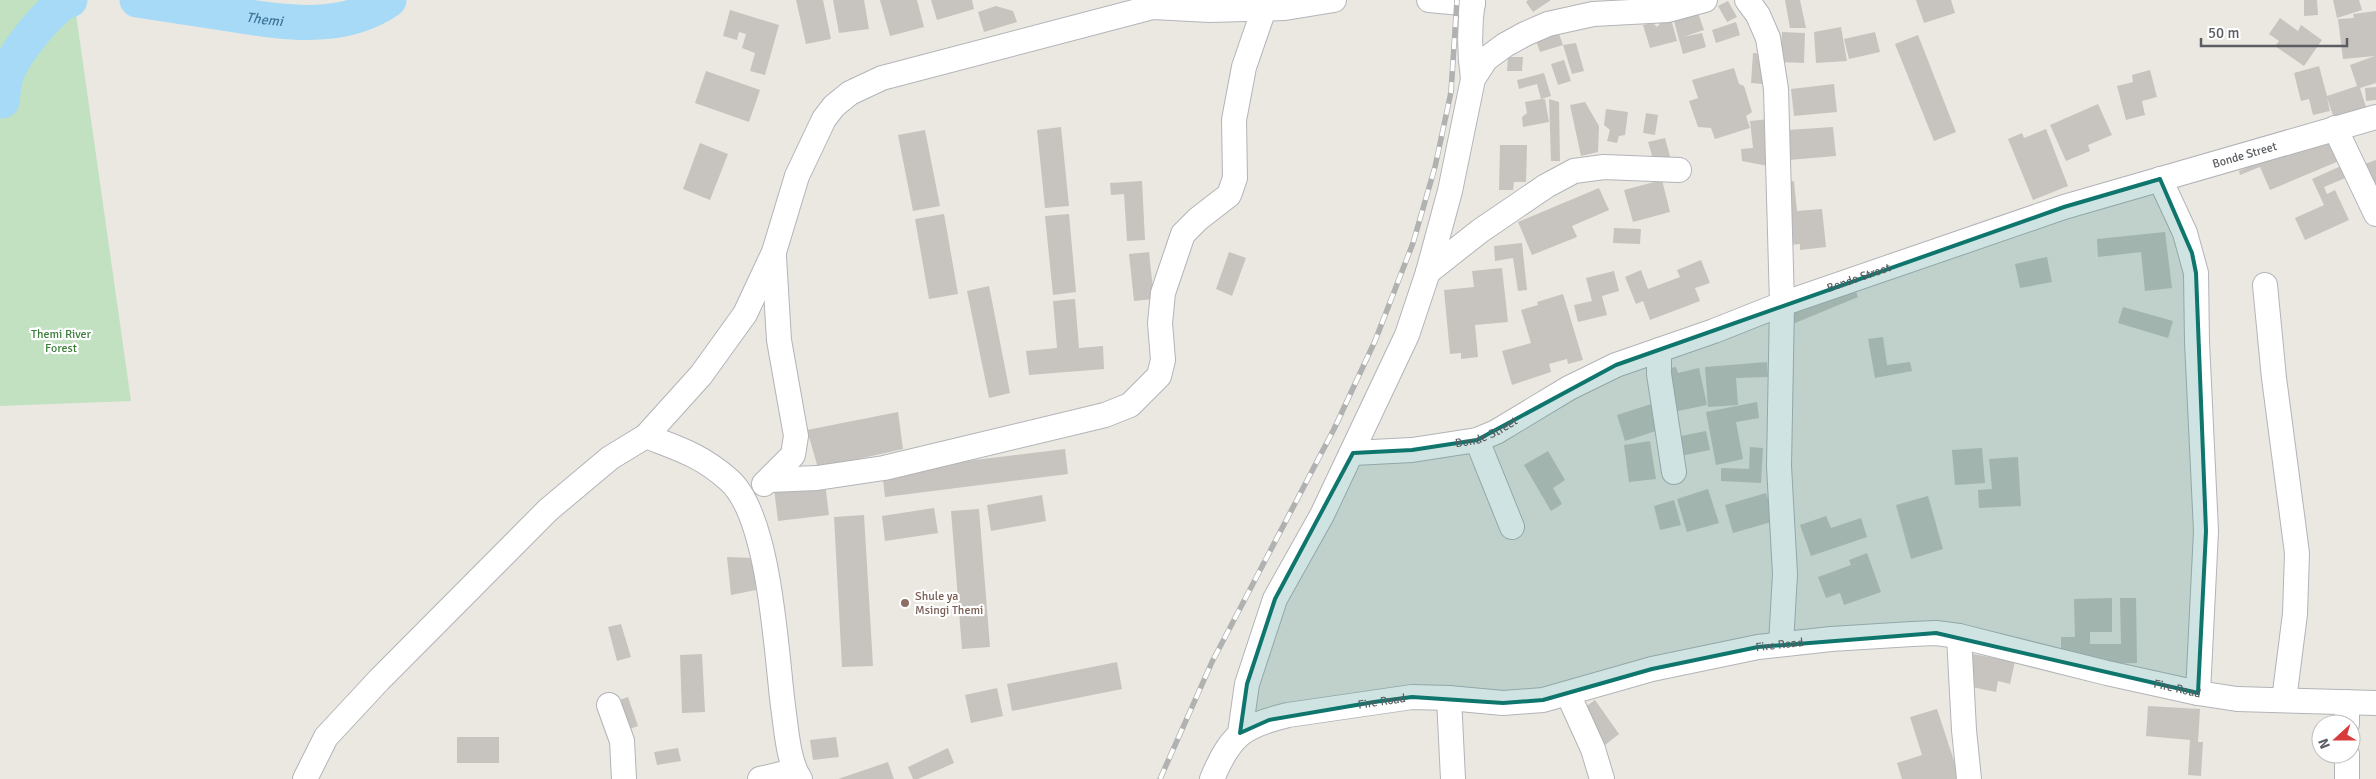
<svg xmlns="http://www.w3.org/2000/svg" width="2376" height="779" viewBox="0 0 2376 779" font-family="Signika,sans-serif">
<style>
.green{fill:#c2e1c0}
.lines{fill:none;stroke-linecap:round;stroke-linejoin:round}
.river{stroke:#a6daf6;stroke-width:35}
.building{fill:#c7c3be}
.minor-casing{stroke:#b2b4b8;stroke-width:26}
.minor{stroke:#fff;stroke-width:24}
.rail-casing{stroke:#b0b1b1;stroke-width:5.5}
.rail{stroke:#fff;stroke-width:4;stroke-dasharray:11;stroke-linecap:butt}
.marked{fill:#0f766e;fill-opacity:0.2;stroke:#0f766e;stroke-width:4;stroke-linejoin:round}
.education-dot{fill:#8d6e63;stroke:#fff;stroke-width:2}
.labels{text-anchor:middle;stroke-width:4.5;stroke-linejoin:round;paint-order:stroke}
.street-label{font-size:12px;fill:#5a5d61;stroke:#fff}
.park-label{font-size:12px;fill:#3e7e3c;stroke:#fff}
.education-label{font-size:12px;fill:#785e54;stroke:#fff;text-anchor:start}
.water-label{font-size:14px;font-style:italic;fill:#43769d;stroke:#fff}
</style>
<rect width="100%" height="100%" fill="#ebe8e1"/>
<path class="green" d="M0,0H74L131,401L0,406Z"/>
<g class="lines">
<g class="river">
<path id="s1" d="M137,0C168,5 198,9 229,14C282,22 341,33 389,0"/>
<path d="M0,101H2C3,92 4,82 7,73C14,55 51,5 70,0"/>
</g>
</g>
<g class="building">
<path d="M796,0H823L831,39L806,44Z"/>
<path d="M833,0H864L869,29L839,33Z"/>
<path d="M880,0H917L924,27L890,36Z"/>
<path d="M931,0H972L974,9L937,20Z"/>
<path d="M1528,0H1551L1533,12L1526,2Z"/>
<path d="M1785,0H1800L1806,28H1790Z"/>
<path d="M1916,0H1951L1955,13L1924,23Z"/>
<path d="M2304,0H2317L2318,15L2304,16Z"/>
<path d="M2333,0H2359L2362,10L2337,18Z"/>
<path d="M1728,1L1737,17L1727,22L1718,6Z"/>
<path d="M996,6L1013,11L1017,22L984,32L978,12Z"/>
<path d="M730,10L779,25L765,75L750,71L755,53L742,48L746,34L739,32L737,40L723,36Z"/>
<path d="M2376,11V83L2360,88L2366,107L2334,118L2327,98L2330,111L2313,115L2309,99L2301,101L2294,73L2319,66L2327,96L2357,86L2350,65L2375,56L2343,59L2338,19L2354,18L2353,14Z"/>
<path d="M1698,13L1704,30L1683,37L1702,33L1706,47L1683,54L1674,21Z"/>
<path d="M1670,15L1677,41L1650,48L1643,25L1653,23L1657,27L1660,24L1659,18Z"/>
<path d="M2280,18L2298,31L2301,25L2322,40L2304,66L2275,46L2279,41L2269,34Z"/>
<path d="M1736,22L1740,35L1716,43L1712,30Z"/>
<path d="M1841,27L1847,61L1816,63L1814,32Z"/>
<path d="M1557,28L1563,45L1540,52L1534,35Z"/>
<path d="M1782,32L1805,33L1804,63L1780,62Z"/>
<path d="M1875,32L1880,52L1849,59L1844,39Z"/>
<path d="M1918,35L1956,132L1934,141L1895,44Z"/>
<path d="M1576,43L1584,71L1572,74L1563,45Z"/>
<path d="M1753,53L1766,54L1763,84L1751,83Z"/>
<path d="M1508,57H1523L1522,71H1507Z"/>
<path d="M1564,60L1571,81L1558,85L1551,64Z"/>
<path d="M1734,68L1739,84L1744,86L1752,112L1746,116L1750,128L1715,139L1711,128L1698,127L1689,101L1698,98L1692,80Z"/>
<path d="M2150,70L2157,97L2142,101L2145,115L2126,120L2117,86L2133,82L2132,75Z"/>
<path d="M706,71L760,90L749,122L695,103Z"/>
<path d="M1544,73L1551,96L1541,99L1537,84L1519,89L1517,80Z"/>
<path d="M1834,84L1837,112L1794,116L1791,89Z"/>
<path d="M2376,87V100L2366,101L2365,88Z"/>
<path d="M1541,99H1545L1549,122L1523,127L1522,117L1527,113L1525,102Z"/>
<path d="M1549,99L1559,102L1560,161H1551Z"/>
<path d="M1585,102L1599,126L1598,152L1581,156L1570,105Z"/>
<path d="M2098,104L2112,135L2088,145L2090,151L2066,161L2050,125Z"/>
<path d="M1606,109L1628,112L1625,135L1619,136L1617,143L1607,141L1610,130L1604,125Z"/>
<path d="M1646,113L1658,115L1655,135L1643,133Z"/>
<path d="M1769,119L1773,167L1742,161L1741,149L1753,148L1750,121Z"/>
<path d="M1061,127L1069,206L1045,208L1037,130Z"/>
<path d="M1833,127L1836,156L1789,160L1787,130Z"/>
<path d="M2046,129L2068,186L2033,200L2008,139L2022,133L2024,138Z"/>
<path d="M925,130L940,206L913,211L898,135Z"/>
<path d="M2327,133L2339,161L2270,190L2260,167L2240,175L2239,171Z"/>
<path d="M1665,138L1671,160L1655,165L1648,142Z"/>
<path d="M700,143L728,154L710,200L683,189Z"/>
<path d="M1500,145H1527L1526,182H1514L1513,190H1499Z"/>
<path d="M2376,160V188L2356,167Z"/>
<path d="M2350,162L2355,174L2324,187L2327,194L2335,190L2349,220L2305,240L2295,218L2324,205L2312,179Z"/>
<path d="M1662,180L1670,212L1633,222L1624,190Z"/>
<path d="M1142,181L1145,240L1127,241L1124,194L1111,195L1110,183Z"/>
<path d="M1794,181L1797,211L1822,209L1826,247L1800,250V244L1777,246L1771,184Z"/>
<path d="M1599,188L1609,210L1572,226L1577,237L1532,255L1518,222Z"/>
<path d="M944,214L958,294L929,299L915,219Z"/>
<path d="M1069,214L1076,292L1053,295L1045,216Z"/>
<path d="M1614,228L1641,229L1640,244L1613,243Z"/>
<path d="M2165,232L2172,288L2145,291L2141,252L2098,257L2097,239Z"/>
<path d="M1522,243L1527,290L1518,291L1513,258L1495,261L1494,246Z"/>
<path d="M1149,252L1154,299L1134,301L1129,254Z"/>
<path d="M1229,252L1246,258L1232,296L1216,289Z"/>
<path d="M2047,257L2052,282L2020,288L2015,264Z"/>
<path d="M1701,260L1710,283L1695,288L1700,301L1650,320L1643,301L1636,304L1625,277L1641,270L1648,289L1680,277L1677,270Z"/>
<path d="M1502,268L1508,322L1475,325L1478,357L1461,359V353L1450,354L1444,290L1474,287L1472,271Z"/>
<path d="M1614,271L1619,291L1602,296L1607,315L1578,322L1574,305L1592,301L1586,278Z"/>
<path d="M1850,276L1858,297L1783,328L1775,307Z"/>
<path d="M989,286L1010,393L989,398L967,291Z"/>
<path d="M1563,294L1583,360L1568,364L1567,359L1549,364L1551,372L1512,385L1502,351L1531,343L1521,310L1538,305L1537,302Z"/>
<path d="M1075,299L1079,348L1103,346L1104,369L1029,375L1026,351L1057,348L1053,301Z"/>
<path d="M2123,307L2173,321L2168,338L2118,323Z"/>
<path d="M1883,337L1887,365L1910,362L1912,371L1875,378L1868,339Z"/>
<path d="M1767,362L1768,377L1736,378L1738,405L1708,407L1705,367Z"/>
<path d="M1676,367L1678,373L1699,368L1707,405L1673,412L1664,369Z"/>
<path d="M1757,402L1759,418L1736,422L1743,459L1716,465L1706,412Z"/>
<path d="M1651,404L1659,430L1625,441L1617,415Z"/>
<path d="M898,412L903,449L818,468L807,430Z"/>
<path d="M1706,431L1710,450L1680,456L1676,437Z"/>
<path d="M1650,441L1656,479L1629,482L1624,445Z"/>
<path d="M1750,447L1763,448L1761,483L1721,481V468L1749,469Z"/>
<path d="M1982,448L1985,483L1955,485L1952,450Z"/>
<path d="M1065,449L1068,474L885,497L882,471Z"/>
<path d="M1548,451L1565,480L1553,488L1562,504L1551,511L1524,465Z"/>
<path d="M2018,457L2021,506L1979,508L1978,490L1992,489L1989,459Z"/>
<path d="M825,483L829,515L778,521L774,489Z"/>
<path d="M1708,489L1719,523L1687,532L1677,499Z"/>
<path d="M1766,493L1775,521L1733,533L1725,505Z"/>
<path d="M1042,495L1046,521L991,531L987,505Z"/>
<path d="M1928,496L1943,549L1911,559L1896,505Z"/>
<path d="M1674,500L1681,525L1660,530L1654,506Z"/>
<path d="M934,508L938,533L885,541L882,516Z"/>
<path d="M979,509L990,647L962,649L951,511Z"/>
<path d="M864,515L873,666L842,667L834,517Z"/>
<path d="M1826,516L1831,528L1861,518L1867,537L1811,556L1800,525Z"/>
<path d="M1867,553L1881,592L1844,605L1840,593L1826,598L1818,577L1851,565L1849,560Z"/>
<path d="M727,557L753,558L756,590L731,595Z"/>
<path d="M2112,598V632H2090V644H2121L2120,598H2136L2137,663L2061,664V637H2075L2074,599Z"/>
<path d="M621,624L631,657L617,661L608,627Z"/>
<path d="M702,654L705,712L682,713L680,655Z"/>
<path d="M1973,654L2000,659L2001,654L2016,657L2010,684L1998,681L1996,692L1967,686Z"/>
<path d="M1117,662L1122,689L1012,711L1007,684Z"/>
<path d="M997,688L1003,716L971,723L965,695Z"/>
<path d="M628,697L638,726L621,732L611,703Z"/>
<path d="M1595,700L1619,734L1605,745L1581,710Z"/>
<path d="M2148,706L2200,709L2198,742H2203L2201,776L2188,775L2190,740L2146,736Z"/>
<path d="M1937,709L1960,779H1902L1897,763L1922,755L1910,717Z"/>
<rect x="457" y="737" width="42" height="26"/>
<path d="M836,737L839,757L813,760L810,740Z"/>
<path d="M678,748L681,761L657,765L654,752Z"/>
<path d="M948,748L954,763L918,779H913L908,767Z"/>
<path d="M888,762L894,779H838Z"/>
</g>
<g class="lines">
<defs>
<g id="minor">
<path d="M1429,0L1473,4"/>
<path d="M1473,0C1469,27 1469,51 1473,79"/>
<path d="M1747,0L1758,15L1768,38L1776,89L1782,304L1779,466L1785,574L1781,644"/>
<path d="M2335,128L2376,214"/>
<path d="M2160,179L2185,233L2196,273L2197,342L2206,531L2198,693"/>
<path d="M1428,272L1480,231L1546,186L1574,171L1604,167L1679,170"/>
<path d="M2265,285L2274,378L2297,553L2295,614L2284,700"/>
<path d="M1659,350V374L1674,472"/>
<path d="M646,436C679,449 701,455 729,480C770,516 776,651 783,706C786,726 788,762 800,779"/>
<path d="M1477,440L1512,527"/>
<path id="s2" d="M1353,453L1412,450L1477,440L1496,432L1569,388L1616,365L1714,331L1782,304L2064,207L2376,117"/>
<path d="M769,480L817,478L884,468L1105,415L1130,405L1159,376L1163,360L1160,323L1163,293L1183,234L1198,219L1229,195L1235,178L1234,120L1244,67L1264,9"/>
<path d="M764,484L793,455L796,436L779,340L774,257"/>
<path d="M1959,636L1964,730L1969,779"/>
<path d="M1568,694L1593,749L1602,779"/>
<path d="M1449,698L1453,779"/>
<path d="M609,705L622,741L624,779"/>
<path d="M2347,724V702"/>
<path d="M1240,733L1247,684L1275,599L1322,515L1407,335L1428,272L1450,191L1473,79L1486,59L1505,45L1525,34L1548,24L1593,14L1668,10L1705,0"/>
<path d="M2347,754V779"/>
<path d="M305,779L326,737L379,680L548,510L610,458L646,436L701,375L745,314L774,252L797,176L824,119L834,106L850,93L882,78L1153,7L1210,10L1285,8L1334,0"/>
<path d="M760,779L794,771"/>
<path id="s3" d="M1212,779C1230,736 1242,726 1288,715L1412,697L1449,698L1503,703L1543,700L1652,669L1758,647L1831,639L1912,634L1936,633L1959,636L2107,673L2198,693L2237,699L2376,703"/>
</g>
</defs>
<use href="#minor" class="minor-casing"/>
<use href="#minor" class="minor"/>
<defs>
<path id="rail" d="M1160,779L1212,662L1334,429L1375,341L1413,243L1435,167L1451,92L1457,0"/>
</defs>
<use href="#rail" class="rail-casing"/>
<use href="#rail" class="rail"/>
</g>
<path class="marked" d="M2160,179L2192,253L2196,273L2206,531L2198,693L1936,633L1758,647L1652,669L1543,700L1503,703L1412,697L1374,702L1269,720L1240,733L1247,684L1275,599L1353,453L1412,450L1477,440L1616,365L2064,207Z"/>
<circle class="education-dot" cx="905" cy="603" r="5"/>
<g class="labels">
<g class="street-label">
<text dy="4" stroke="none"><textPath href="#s2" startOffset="946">Bonde Street</textPath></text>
<text dy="4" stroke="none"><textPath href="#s2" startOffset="541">Bonde Street</textPath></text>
<text dy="4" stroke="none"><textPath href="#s2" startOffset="136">Bonde Street</textPath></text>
<text dy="4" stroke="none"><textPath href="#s3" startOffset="605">Fire Road</textPath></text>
<text dy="4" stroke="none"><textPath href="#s3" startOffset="1010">Fire Road</textPath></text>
<text dy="4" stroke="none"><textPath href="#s3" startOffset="200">Fire Road</textPath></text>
</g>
<g class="park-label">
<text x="61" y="338">Themi River<tspan x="61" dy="14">Forest</tspan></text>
</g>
<g class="education-label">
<text x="915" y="600">Shule ya<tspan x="915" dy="14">Msingi Themi</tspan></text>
</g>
<g class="water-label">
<text dy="5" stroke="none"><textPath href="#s1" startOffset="129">Themi</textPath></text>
</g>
</g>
<g transform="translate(2336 739) rotate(249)"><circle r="24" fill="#ffffff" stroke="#bdbec0"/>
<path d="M0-4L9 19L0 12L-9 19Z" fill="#d73b3b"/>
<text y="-8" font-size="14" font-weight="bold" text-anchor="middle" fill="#5a5d61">N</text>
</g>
<path d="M2201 38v8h146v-8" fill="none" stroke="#5a5d61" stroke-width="2.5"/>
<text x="2208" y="38" font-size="15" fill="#5a5d61" stroke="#ffffff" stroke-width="4" paint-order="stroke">50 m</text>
</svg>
